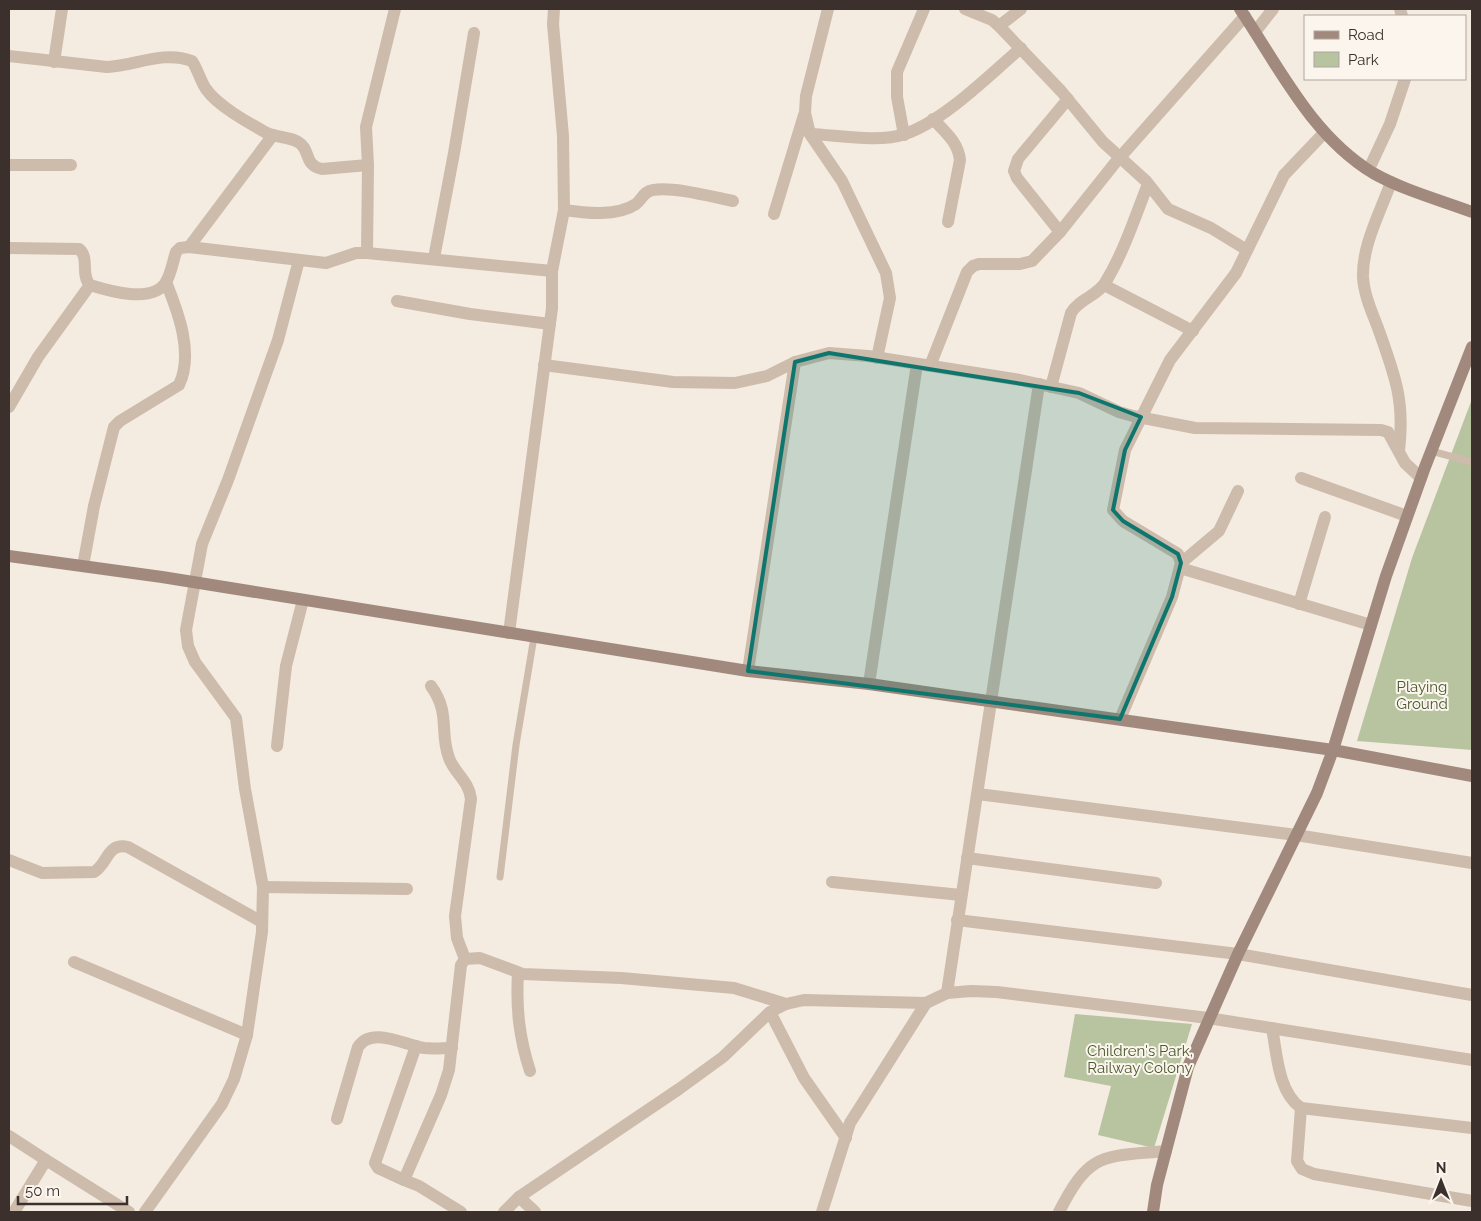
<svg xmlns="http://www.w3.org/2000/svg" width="1481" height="1221" viewBox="0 0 1481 1221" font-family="Raleway,sans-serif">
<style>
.green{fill:#b8c4a0}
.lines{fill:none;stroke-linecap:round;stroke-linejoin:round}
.lane{stroke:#cdbbac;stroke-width:7}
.street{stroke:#cdbbac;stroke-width:12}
.secondary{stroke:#a18a7d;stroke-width:12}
.marked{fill:#0f766e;fill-opacity:0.2;stroke:#0f766e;stroke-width:4;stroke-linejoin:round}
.labels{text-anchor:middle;stroke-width:4;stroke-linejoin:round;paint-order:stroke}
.park-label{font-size:15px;fill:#4a5a2e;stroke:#fbf5ee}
</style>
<rect width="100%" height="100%" fill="#f4ebe1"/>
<g class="green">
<path d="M1472,399V750L1357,741L1412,558Z"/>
<path d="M1075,1014L1192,1024L1154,1148L1098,1135L1111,1086L1064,1077Z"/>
</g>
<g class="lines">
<g class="lane">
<path d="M1431,451L1472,462"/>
<path d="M500,877L516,745L534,637"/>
</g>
<g class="street">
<path d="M828,9L806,96L805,113L810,134L842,181L886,273L890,298L877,358"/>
<path d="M965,9L992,20L999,26L1061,91L1103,142L1146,181L1168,209L1211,228L1247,250"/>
<path d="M1400,9L1402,16"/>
<path d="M999,26L1021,9"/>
<path d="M1255,32L1273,9"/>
<path d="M9,56L107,67C135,66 163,50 192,61C198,70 200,80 206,89C218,106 247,122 265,132C275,138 288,136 298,142C311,149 303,165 322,169L368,165"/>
<path d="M54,62L62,9"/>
<path d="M933,119C945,132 958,142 960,160L948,222"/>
<path d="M810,134C837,135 879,143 905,134C944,121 989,75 1021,48"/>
<path d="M904,135L897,97V72L924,9"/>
<path d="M9,165H71"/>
<path d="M1369,169L1390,124L1405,79"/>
<path d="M1391,182C1381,211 1362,245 1363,277C1364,295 1372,312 1378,328C1395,376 1405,400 1399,451"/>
<path d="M564,210C585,213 617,217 636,204C642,199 644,191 653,190C672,186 713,197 733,201"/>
<path d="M774,214L804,115"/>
<path d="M1060,232L1017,178L1014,171L1018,159L1068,99"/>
<path d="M189,247L273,135"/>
<path d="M9,248L79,249C90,258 80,274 90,285C109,291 153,304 166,282C171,274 173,261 176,252L180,248L189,247L326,263L356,253H367L552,271"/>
<path d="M367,253L368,165L366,127L395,9"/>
<path d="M434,258L454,153L474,33"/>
<path d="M1104,285L1193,331"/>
<path d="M397,301L470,314L550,324"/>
<path d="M544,365L673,382L735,383L767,376L795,362L829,353L868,356L1020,380L1079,393L1119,412L1133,416L1195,428L1381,430L1388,432L1405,463L1421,478"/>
<path d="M930,366L967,272L973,266L979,264H1020L1032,261L1060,232L1115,163L1245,16"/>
<path d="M1051,387L1071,313C1079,299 1097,296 1105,283C1124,252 1135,217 1148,184"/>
<path d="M9,407L38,357L90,285"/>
<path d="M1301,478L1407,516"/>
<path d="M1181,563L1219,531L1238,491"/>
<path d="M83,566L94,506L114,427L120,421L179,385C194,353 178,312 166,282"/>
<path d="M1180,568L1371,625"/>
<path d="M1299,604L1325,517"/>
<path d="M509,633L552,308V271L564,210L563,136L553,24L554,9"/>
<path d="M748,671L795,362"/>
<path d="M869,684L917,364"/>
<path d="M431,686C451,714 439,731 449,758C455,774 469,781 471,799L455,916L457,938L465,959"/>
<path d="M1120,719L1172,597L1181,563L1178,554L1123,521L1113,510L1125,450L1170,360L1236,273L1284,175L1324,133"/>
<path d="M277,746L286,666L303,600"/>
<path d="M978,794L1296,835L1472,863"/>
<path d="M967,858L1156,883"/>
<path d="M9,860L42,873L94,872C108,864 107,842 128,847L262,922"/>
<path d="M832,882L961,895"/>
<path d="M263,887L407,889"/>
<path d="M957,920L1238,954L1472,995"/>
<path d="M74,962L247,1035"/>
<path d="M518,973C516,1008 519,1037 530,1071"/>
<path d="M947,993L1039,384"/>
<path d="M770,1012L804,1078L846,1138"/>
<path d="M1272,1028C1277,1054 1278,1092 1301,1108L1472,1128"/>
<path d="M1301,1108L1297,1161L1302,1169L1314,1174L1472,1201"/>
<path d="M337,1119L358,1047C372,1026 404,1045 424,1048C433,1049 443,1048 452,1048"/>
<path d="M9,1136L46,1160L14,1212"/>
<path d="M46,1160L129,1212"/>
<path d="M404,1180L378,1168L375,1163L416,1046"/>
<path d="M519,1197L535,1212"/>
<path d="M145,1212L222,1104L234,1079L247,1035L262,932L263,887L245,789L236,718L195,662L188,646L186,630L202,544L228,480L278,340L299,260"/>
<path d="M461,1212L419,1186L404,1180L441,1095L449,1070L461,965L465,959L480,958L523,974L621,978L734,988L786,1004"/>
<path d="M504,1212L519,1197L679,1089L723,1057L770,1012L786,1004L804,1000L926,1003L947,993L971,991L997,992L1208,1018L1472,1060"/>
<path d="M822,1212L850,1123L926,1003"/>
<path d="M1059,1212C1090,1151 1102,1157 1166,1151"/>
</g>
<g class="secondary">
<path d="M1240,9C1279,67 1311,135 1373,173C1403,190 1440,200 1472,212"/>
<path d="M9,556L162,577L748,671L869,684L1333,750L1472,776"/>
<path d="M1153,1212L1157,1185L1188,1067L1238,954L1317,793L1333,750L1386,576L1425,467L1472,347"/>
</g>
</g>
<path class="marked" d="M829,353L1079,393L1141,417L1125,450L1113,510L1123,521L1178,554L1181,563L1172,597L1120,719L748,671L795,362Z"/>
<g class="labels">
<g class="park-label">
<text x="1422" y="692">Playing<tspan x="1422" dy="17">Ground</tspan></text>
<text x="1140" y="1056">Children's Park,<tspan x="1140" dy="17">Railway Colony</tspan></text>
</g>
</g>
<rect width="1481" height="1221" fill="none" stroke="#3b302b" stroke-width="20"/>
<rect x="1304" y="15" width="162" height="65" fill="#fbf5ee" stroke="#aea6a0"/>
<rect x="1314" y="31" width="25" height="8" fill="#a18a7d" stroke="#aea6a0"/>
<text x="1348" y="40" font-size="15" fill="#3b302b">Road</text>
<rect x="1314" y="52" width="25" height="15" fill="#b8c4a0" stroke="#aea6a0"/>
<text x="1348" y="65" font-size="15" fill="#3b302b">Park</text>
<g transform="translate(1441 1181)" stroke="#fbf5ee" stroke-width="4" paint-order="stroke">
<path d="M0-4L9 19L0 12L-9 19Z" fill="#3b302b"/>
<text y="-8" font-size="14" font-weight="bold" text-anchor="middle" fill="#3b302b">N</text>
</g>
<path d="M18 1196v8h109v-8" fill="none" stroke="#3b302b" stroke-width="2.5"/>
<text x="25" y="1196" font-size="15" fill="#3b302b" stroke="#fbf5ee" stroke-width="4" paint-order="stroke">50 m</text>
</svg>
